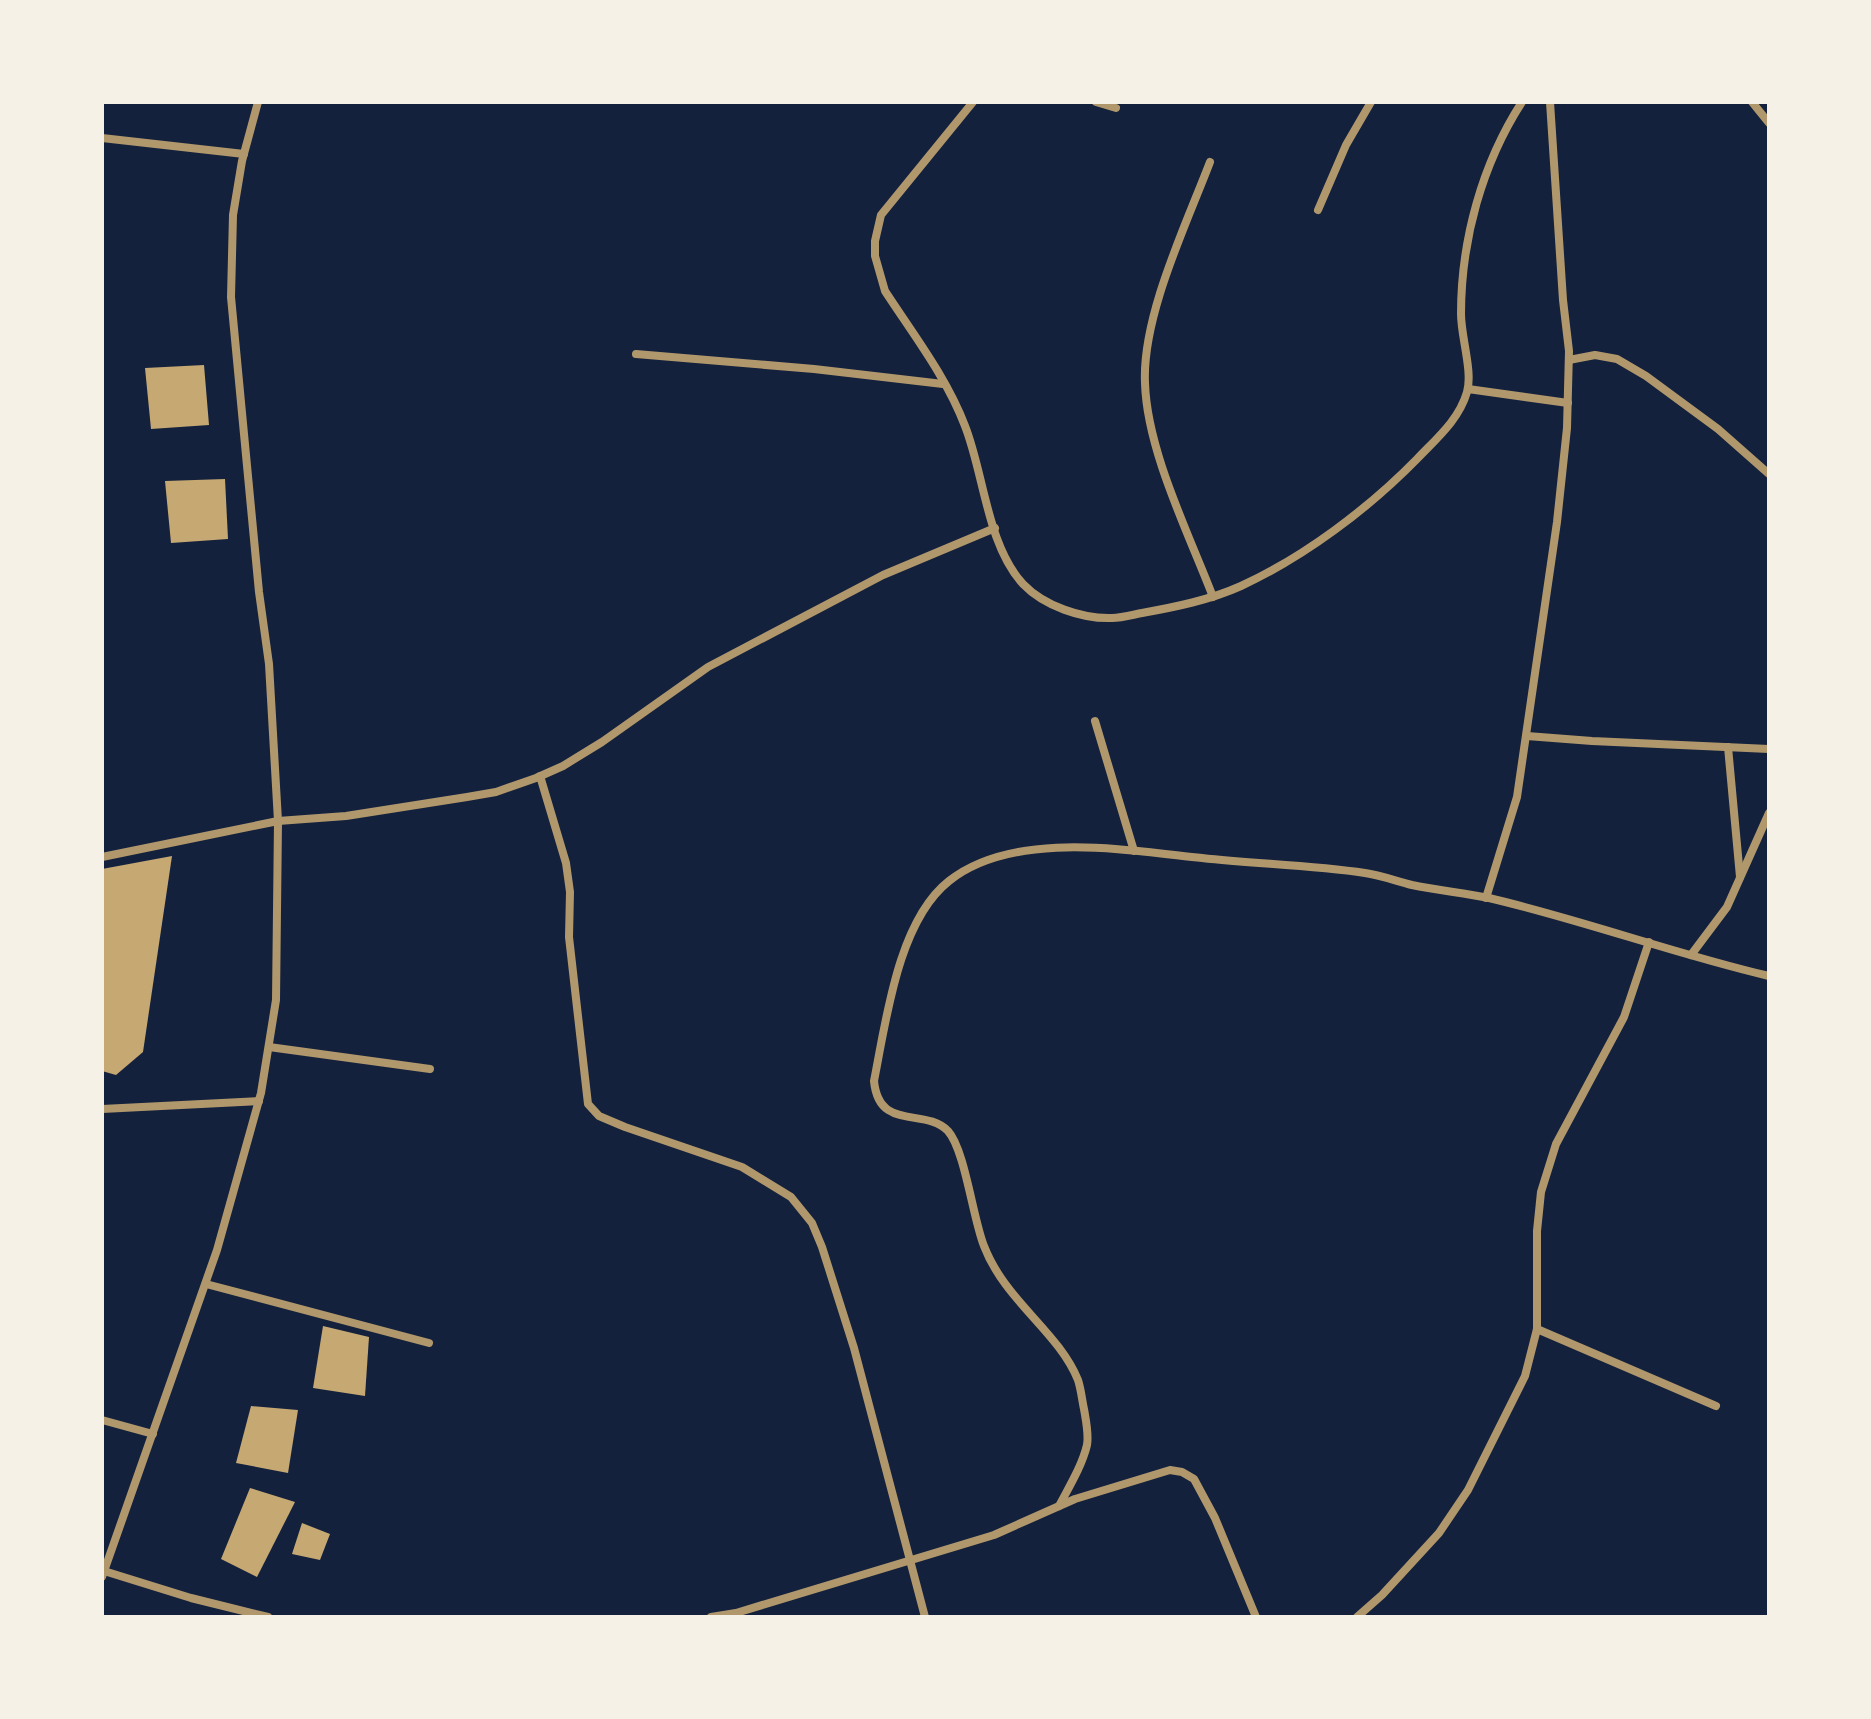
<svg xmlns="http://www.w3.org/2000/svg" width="1871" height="1719" viewBox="0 0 1871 1719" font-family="Quicksand,sans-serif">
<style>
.building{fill:#c6a872}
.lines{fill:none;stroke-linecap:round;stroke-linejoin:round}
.minor{stroke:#b1986c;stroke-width:8}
</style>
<rect width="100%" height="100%" fill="#14213d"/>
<g class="building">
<path d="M204,365L209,425L151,429L145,368Z"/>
<path d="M225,479L228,539L171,543L165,481Z"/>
<path d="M172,856L143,1052L116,1075L102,1071V869Z"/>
<path d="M323,1326L369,1337L365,1396L313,1388Z"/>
<path d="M251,1406L298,1410L288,1473L236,1463Z"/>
<path d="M250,1488L295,1502L257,1577L221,1559Z"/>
<path d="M302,1523L330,1534L320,1560L292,1554Z"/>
</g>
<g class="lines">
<g class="minor">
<path d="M973,102L881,215L875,241V256L885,291C913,334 947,378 965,426C984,474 987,545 1023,584C1044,606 1082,619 1112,618C1121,618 1132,615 1142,613C1175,607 1210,600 1241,586C1304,557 1368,509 1417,459C1436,439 1459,420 1467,392C1473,372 1461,337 1461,314C1461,240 1482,164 1522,102"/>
<path d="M1096,102L1116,108"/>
<path d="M1752,102L1769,123"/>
<path d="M102,138L244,154"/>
<path d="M1210,162C1186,225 1142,316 1145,383C1147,451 1189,534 1213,597"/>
<path d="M1318,210L1346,145L1371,102"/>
<path d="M636,354L814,369L943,384"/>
<path d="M1569,360L1595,355L1617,359L1646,376L1718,429L1769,474"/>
<path d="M1468,389L1568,403"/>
<path d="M1095,721L1134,851"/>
<path d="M1527,736L1592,741L1769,749"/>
<path d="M1728,747L1740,877"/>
<path d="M540,776L566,863L570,892L569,937L588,1104L599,1116L625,1127L742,1167L791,1197L812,1223L822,1247L854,1348L925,1617"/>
<path d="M102,857L278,821L346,816L467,797L496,792L536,778L563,766L602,742L708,667L883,575L995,528"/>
<path d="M1486,898L1517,797L1557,522L1567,428L1569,351L1563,300L1550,102"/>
<path d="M1691,955L1727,907L1769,813"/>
<path d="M269,1047L430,1069"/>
<path d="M102,1109L259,1101"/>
<path d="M206,1284L429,1343"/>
<path d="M1537,1329L1716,1406"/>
<path d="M102,1420L153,1434"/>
<path d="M1059,1506C1069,1487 1082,1466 1087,1445C1089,1434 1086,1421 1084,1409C1082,1400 1081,1389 1078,1380C1058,1331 1005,1301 984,1246C973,1219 965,1150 948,1131C925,1107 879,1132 874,1081C886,1021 898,921 949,881C1013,830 1126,850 1202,858C1256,864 1311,865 1365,873C1380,875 1396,881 1412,885C1437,890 1463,893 1489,898C1583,920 1675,954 1769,976"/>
<path d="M104,1571L191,1598L268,1617"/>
<path d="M102,1577L217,1250L261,1093L276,1000L278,821L274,751L269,664L259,592L231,297L233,215L242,161L258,102"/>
<path d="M711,1617L736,1613L994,1535L1075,1499L1170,1470L1182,1472L1194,1479L1215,1518L1256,1617"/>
<path d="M1357,1617L1382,1595L1439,1533L1468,1490L1525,1376L1537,1329V1231L1541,1192L1556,1144L1624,1017L1649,942"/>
</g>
</g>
<rect width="1871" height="1719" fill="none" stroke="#f6f1e7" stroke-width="208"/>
</svg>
